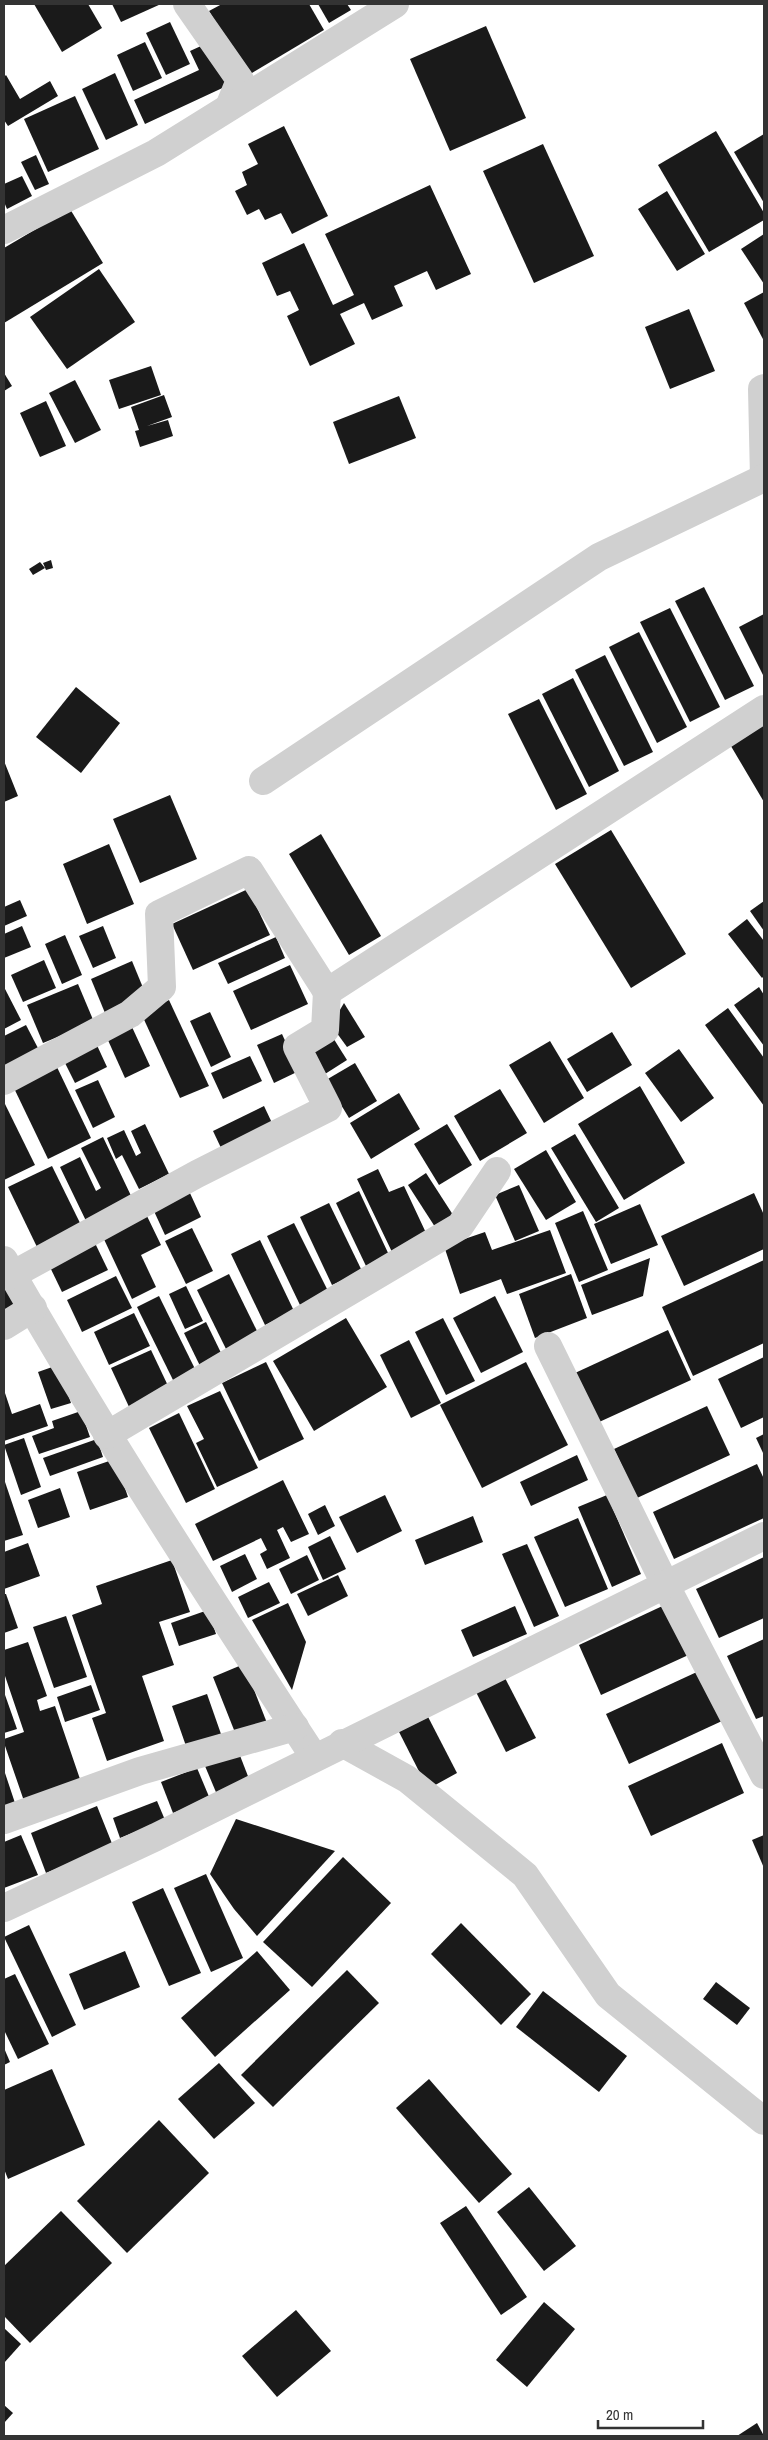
<svg xmlns="http://www.w3.org/2000/svg" width="768" height="2440" viewBox="0 0 768 2440" font-family="'Archivo Narrow',sans-serif">
<style>
.building{fill:#1a1a1a}
.lines{fill:none;stroke-linecap:round;stroke-linejoin:round}
.street{stroke:#d0d0d0;stroke-width:28}
</style>
<rect width="100%" height="100%" fill="#fff"/>
<g class="building">
<path d="M34,4H88L102,28L62,52Z"/>
<path d="M112,4H161L121,22Z"/>
<path d="M222,4H309L324,30L247,76L209,11Z"/>
<path d="M318,4H347L351,10L329,23Z"/>
<path d="M170,22L190,64L166,75L146,33Z"/>
<path d="M486,26L526,118L450,151L410,59Z"/>
<path d="M212,41L231,84L145,124L134,100L199,70L190,51Z"/>
<path d="M145,42L162,78L133,91L117,55Z"/>
<path d="M115,73L138,125L106,140L82,89Z"/>
<path d="M6,75L20,99L50,81L58,96L8,126L4,120V77Z"/>
<path d="M75,96L99,149L48,172L24,119Z"/>
<path d="M284,126L328,216L292,234L281,213L265,220L259,209L247,215L235,191L247,185L242,172L258,164L248,144Z"/>
<path d="M716,131L764,213V220L709,252L658,165Z"/>
<path d="M764,134V203L734,152Z"/>
<path d="M543,144L594,256L534,283L483,171Z"/>
<path d="M36,155L49,184L35,190L21,162Z"/>
<path d="M22,176L32,196L7,209L4,202V184Z"/>
<path d="M430,185L471,274L436,290L427,271L394,286L403,306L372,320L364,303L340,314L355,344L310,366L287,316L299,310L290,291L277,296L262,263L304,243L333,305L354,295L325,234Z"/>
<path d="M667,191L705,254L677,271L638,209Z"/>
<path d="M70,209L103,263L4,323V248Z"/>
<path d="M764,234V284L741,249Z"/>
<path d="M99,269L135,322L67,369L30,317Z"/>
<path d="M764,292V341L744,303Z"/>
<path d="M689,309L715,371L670,389L645,327Z"/>
<path d="M151,366L161,395L119,409L109,380Z"/>
<path d="M4,373L12,386L4,391Z"/>
<path d="M75,380L101,430L75,443L49,393Z"/>
<path d="M164,395L172,417L147,426L168,420L173,436L140,447L135,431L139,430L131,407Z"/>
<path d="M399,396L416,438L349,464L333,422Z"/>
<path d="M46,401L66,446L40,457L20,413Z"/>
<path d="M51,560L53,568L46,570L43,563Z"/>
<path d="M40,562L45,568L33,575L29,569Z"/>
<path d="M704,587L754,686L725,700L675,601Z"/>
<path d="M670,608L720,707L690,722L640,622Z"/>
<path d="M764,614V677L739,627Z"/>
<path d="M639,632L687,727L657,743L609,647Z"/>
<path d="M605,655L653,752L624,766L575,670Z"/>
<path d="M573,678L619,771L589,787L542,694Z"/>
<path d="M76,687L120,723L81,773L36,737Z"/>
<path d="M539,699L587,794L556,810L508,714Z"/>
<path d="M764,713V802L725,736Z"/>
<path d="M4,761L18,796L4,802Z"/>
<path d="M170,795L197,859L140,883L113,819Z"/>
<path d="M611,830L686,954L631,988L555,864Z"/>
<path d="M321,834L381,936L349,955L289,854Z"/>
<path d="M109,844L134,904L87,924L63,864Z"/>
<path d="M248,889L270,935L193,970L172,924Z"/>
<path d="M20,900L27,916L4,926V907Z"/>
<path d="M764,901V931L750,911Z"/>
<path d="M747,919L764,941V976L762,978L728,934Z"/>
<path d="M22,926L31,947L4,958V934Z"/>
<path d="M103,926L116,958L93,968L79,936Z"/>
<path d="M65,935L82,975L62,984L45,944Z"/>
<path d="M276,937L285,958L228,984L218,963Z"/>
<path d="M44,960L56,988L23,1002L11,975Z"/>
<path d="M132,961L146,995L105,1013L91,979Z"/>
<path d="M290,965L308,1004L251,1030L233,991Z"/>
<path d="M78,984L94,1022L43,1043L27,1005Z"/>
<path d="M4,987L21,1020L4,1029Z"/>
<path d="M759,987L764,995V1046L734,1005Z"/>
<path d="M169,1000L209,1086L180,1098L141,1013Z"/>
<path d="M344,1003L365,1037L347,1047L331,1025Z"/>
<path d="M728,1008L764,1058V1106L705,1025Z"/>
<path d="M210,1012L231,1057L211,1067L190,1021Z"/>
<path d="M26,1025L40,1052L4,1070V1036Z"/>
<path d="M132,1027L150,1066L125,1078L107,1038Z"/>
<path d="M612,1032L632,1065L587,1092L567,1059Z"/>
<path d="M330,1033L347,1060L325,1074L308,1046Z"/>
<path d="M282,1034L299,1071L274,1083L257,1045Z"/>
<path d="M95,1041L107,1067L75,1083L62,1057Z"/>
<path d="M550,1041L584,1098L544,1123L509,1065Z"/>
<path d="M679,1049L714,1098L681,1122L645,1073Z"/>
<path d="M250,1056L262,1081L223,1099L211,1073Z"/>
<path d="M55,1063L91,1138L48,1159L12,1084Z"/>
<path d="M355,1063L377,1101L349,1118L326,1080Z"/>
<path d="M98,1080L115,1117L93,1128L75,1090Z"/>
<path d="M640,1086L685,1163L624,1200L578,1124Z"/>
<path d="M500,1089L527,1133L480,1161L454,1116Z"/>
<path d="M399,1093L420,1129L371,1159L350,1123Z"/>
<path d="M4,1102L35,1165L4,1180Z"/>
<path d="M264,1106L273,1125L222,1150L213,1131Z"/>
<path d="M145,1124L169,1174L139,1189L122,1155L116,1159L107,1138L124,1130L136,1156L141,1153L131,1131Z"/>
<path d="M447,1124L472,1165L439,1185L414,1144Z"/>
<path d="M575,1134L619,1208L596,1222L551,1148Z"/>
<path d="M103,1137L134,1202L88,1225L60,1167L80,1157L96,1191L101,1188L81,1148Z"/>
<path d="M546,1150L576,1202L546,1220L514,1169Z"/>
<path d="M52,1166L81,1225L37,1247L8,1187Z"/>
<path d="M378,1169L389,1192L404,1186L427,1235L392,1252L357,1179Z"/>
<path d="M426,1173L455,1218L437,1230L408,1185Z"/>
<path d="M519,1185L539,1231L515,1241L495,1195Z"/>
<path d="M189,1191L201,1217L165,1235L153,1209Z"/>
<path d="M359,1191L389,1255L366,1266L336,1203Z"/>
<path d="M754,1193L764,1215V1249L684,1286L661,1236Z"/>
<path d="M329,1203L362,1271L332,1285L300,1217Z"/>
<path d="M640,1204L658,1245L611,1264L594,1224Z"/>
<path d="M583,1211L608,1270L579,1282L555,1223Z"/>
<path d="M146,1214L161,1245L141,1255L156,1287L132,1299L102,1235Z"/>
<path d="M294,1223L328,1291L300,1305L267,1236Z"/>
<path d="M192,1228L213,1271L186,1284L165,1241Z"/>
<path d="M550,1230L566,1273L507,1294L501,1279L460,1294L444,1246L485,1232L492,1250Z"/>
<path d="M260,1240L294,1311L265,1325L231,1254Z"/>
<path d="M94,1241L108,1270L62,1292L48,1263Z"/>
<path d="M650,1258L643,1296L592,1315L581,1285Z"/>
<path d="M764,1260V1343L693,1376L662,1307Z"/>
<path d="M229,1274L259,1335L227,1351L197,1290Z"/>
<path d="M571,1274L587,1318L535,1338L519,1294Z"/>
<path d="M116,1276L132,1308L82,1332L67,1300Z"/>
<path d="M4,1285L17,1308L4,1316Z"/>
<path d="M186,1286L203,1321L185,1329L169,1294Z"/>
<path d="M159,1296L196,1371L174,1382L137,1307Z"/>
<path d="M495,1296L523,1352L481,1373L453,1318Z"/>
<path d="M134,1313L150,1346L109,1365L94,1332Z"/>
<path d="M346,1318L387,1387L314,1431L273,1361Z"/>
<path d="M443,1318L475,1381L446,1395L415,1332Z"/>
<path d="M206,1322L224,1359L202,1370L184,1333Z"/>
<path d="M668,1330L691,1380L597,1423L575,1373Z"/>
<path d="M409,1340L441,1403L411,1418L380,1355Z"/>
<path d="M151,1350L170,1390L130,1409L111,1368Z"/>
<path d="M764,1357V1417L741,1428L718,1379Z"/>
<path d="M266,1362L304,1439L259,1461L222,1383Z"/>
<path d="M526,1362L568,1445L482,1488L440,1405Z"/>
<path d="M58,1365L71,1403L51,1409L38,1372Z"/>
<path d="M4,1390L12,1414L40,1404L48,1426L4,1441Z"/>
<path d="M220,1391L258,1468L217,1487L196,1443L204,1439L187,1406Z"/>
<path d="M707,1406L730,1455L637,1498L614,1449Z"/>
<path d="M81,1411L90,1437L39,1454L32,1436L54,1428L52,1421Z"/>
<path d="M179,1413L215,1489L186,1503L149,1428Z"/>
<path d="M764,1434V1455L756,1438Z"/>
<path d="M24,1438L41,1487L21,1495L4,1445Z"/>
<path d="M97,1439L103,1457L50,1476L43,1458Z"/>
<path d="M577,1455L588,1480L531,1506L520,1482Z"/>
<path d="M115,1459L128,1497L90,1510L77,1472Z"/>
<path d="M757,1464L764,1479V1518L674,1559L653,1512Z"/>
<path d="M4,1479L23,1535L4,1541Z"/>
<path d="M283,1480L309,1534L291,1542L283,1527L277,1530L290,1558L267,1569L260,1554L267,1550L261,1538L213,1561L195,1524Z"/>
<path d="M60,1488L70,1517L38,1528L28,1500Z"/>
<path d="M385,1495L402,1531L357,1553L339,1517Z"/>
<path d="M607,1495L641,1574L612,1587L578,1507Z"/>
<path d="M325,1505L335,1526L318,1535L308,1514Z"/>
<path d="M473,1516L483,1542L425,1565L415,1540Z"/>
<path d="M578,1518L608,1589L565,1607L534,1537Z"/>
<path d="M330,1536L346,1569L323,1580L308,1547Z"/>
<path d="M28,1543L40,1576L4,1589V1552Z"/>
<path d="M527,1544L559,1616L534,1627L502,1554Z"/>
<path d="M245,1554L257,1579L232,1592L220,1566Z"/>
<path d="M307,1555L319,1580L291,1594L279,1569Z"/>
<path d="M764,1557V1618L719,1638L696,1589Z"/>
<path d="M172,1560L190,1612L159,1622L174,1665L142,1676L164,1741L107,1761L92,1718L106,1713L72,1615L102,1604L96,1586Z"/>
<path d="M338,1575L348,1596L308,1616L297,1594Z"/>
<path d="M269,1582L280,1603L248,1618L238,1597Z"/>
<path d="M4,1594H6L18,1628L4,1633Z"/>
<path d="M671,1602L695,1652L601,1695L579,1645Z"/>
<path d="M288,1603L306,1642L292,1690L252,1620Z"/>
<path d="M515,1606L527,1634L473,1657L461,1630Z"/>
<path d="M208,1610L216,1634L179,1646L171,1623Z"/>
<path d="M66,1616L87,1677L54,1688L33,1627Z"/>
<path d="M764,1639V1716L756,1719L727,1656Z"/>
<path d="M28,1642L47,1696L37,1700L40,1711L55,1706L81,1782L24,1801L4,1743V1739L24,1732L4,1673V1650Z"/>
<path d="M244,1664L267,1723L236,1735L213,1677Z"/>
<path d="M699,1671L722,1721L629,1764L606,1714Z"/>
<path d="M504,1676L536,1738L506,1752L475,1690Z"/>
<path d="M91,1685L100,1710L65,1722L57,1697Z"/>
<path d="M4,1692L17,1729L4,1733Z"/>
<path d="M207,1694L221,1734L186,1746L172,1706Z"/>
<path d="M425,1711L457,1773L428,1789L396,1726Z"/>
<path d="M722,1743L744,1793L651,1836L628,1786Z"/>
<path d="M239,1753L251,1784L218,1797L205,1766Z"/>
<path d="M197,1768L210,1799L173,1813L161,1782Z"/>
<path d="M4,1770L16,1806L4,1810Z"/>
<path d="M157,1801L165,1820L120,1838L113,1818Z"/>
<path d="M97,1806L113,1846L46,1873L31,1833Z"/>
<path d="M236,1819L335,1851L257,1936L234,1909L210,1874Z"/>
<path d="M21,1835L38,1875L4,1888V1842Z"/>
<path d="M764,1835V1868L752,1840Z"/>
<path d="M343,1857L391,1903L312,1987L263,1942Z"/>
<path d="M206,1874L243,1958L211,1972L174,1888Z"/>
<path d="M163,1888L201,1973L169,1986L132,1902Z"/>
<path d="M461,1923L531,1994L501,2025L431,1954Z"/>
<path d="M29,1925L76,2025L52,2037L4,1937Z"/>
<path d="M125,1951L140,1987L84,2010L69,1974Z"/>
<path d="M257,1951L290,1990L215,2057L181,2018Z"/>
<path d="M347,1970L379,2003L273,2107L241,2075Z"/>
<path d="M15,1974L49,2044L18,2059L4,2030V1979Z"/>
<path d="M716,1982L750,2008L737,2025L703,1999Z"/>
<path d="M543,1991L627,2056L599,2092L516,2027Z"/>
<path d="M4,2048L10,2062L4,2065Z"/>
<path d="M219,2063L255,2103L214,2139L178,2099Z"/>
<path d="M52,2069L85,2145L8,2179L4,2169V2090Z"/>
<path d="M429,2079L512,2174L479,2203L396,2108Z"/>
<path d="M159,2120L209,2173L127,2253L77,2201Z"/>
<path d="M529,2187L576,2246L544,2271L497,2212Z"/>
<path d="M466,2206L527,2297L501,2315L440,2223Z"/>
<path d="M61,2211L112,2263L30,2343L4,2316V2266Z"/>
<path d="M544,2302L575,2329L527,2387L496,2360Z"/>
<path d="M296,2310L331,2351L277,2397L242,2356Z"/>
<path d="M4,2328L21,2344L4,2363Z"/>
<path d="M4,2405L13,2413L4,2423Z"/>
<path d="M757,2423L764,2436H737Z"/>
</g>
<g class="lines">
<g class="street">
<path d="M187,4L240,80L229,107"/>
<path d="M4,230L156,153L395,4"/>
<path d="M764,388L762,389L764,479"/>
<path d="M263,781L599,557L764,478"/>
<path d="M4,1081L130,1014L162,987L159,914L249,870L327,992L764,709"/>
<path d="M4,1260C101,1430 207,1593 314,1757"/>
<path d="M12,1275L197,1174L328,1108L297,1047L325,1030L327,992"/>
<path d="M4,1326L33,1308"/>
<path d="M548,1346L666,1586L764,1775"/>
<path d="M107,1435L460,1226L497,1171"/>
<path d="M342,1743L407,1779L525,1875L608,1995L764,2121"/>
<path d="M4,1820L140,1771L295,1727"/>
<path d="M4,1908L156,1837L764,1536"/>
</g>
</g>
<rect width="768" height="2440" fill="none" stroke="#333333" stroke-width="10"/>
<path d="M598 2420v8h105v-8" fill="none" stroke="#333333" stroke-width="2.5"/>
<text x="606" y="2420" font-size="15" fill="#333333" stroke="#ffffff" stroke-width="4" paint-order="stroke">20 m</text>
</svg>
